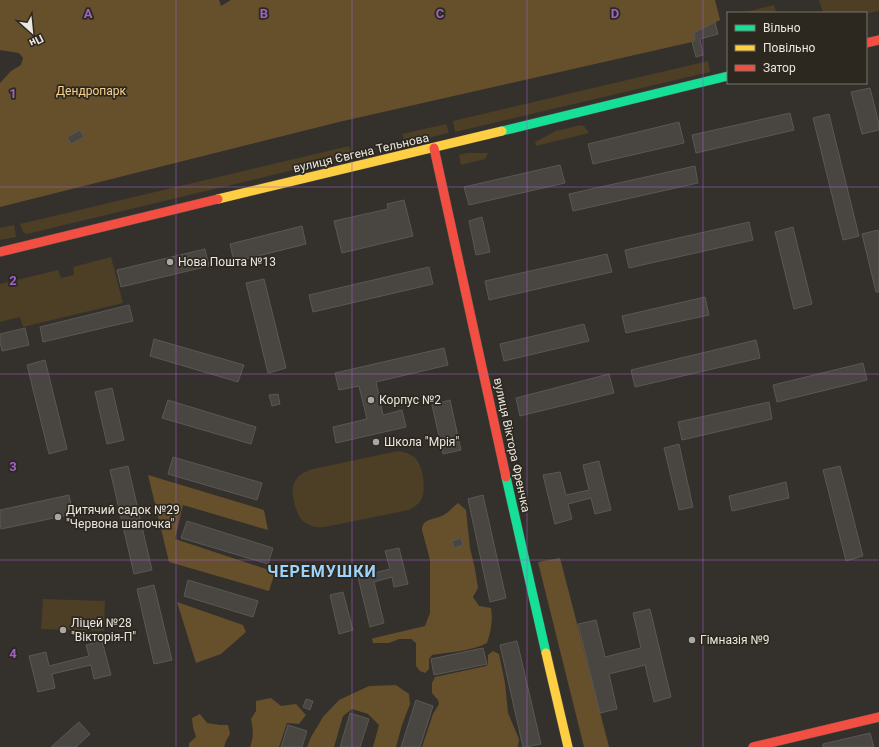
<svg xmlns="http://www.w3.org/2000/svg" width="879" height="747" viewBox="0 0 879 747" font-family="Roboto,sans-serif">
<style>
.green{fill:#4d3e26}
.forest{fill:#65502b}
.building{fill:#494642;stroke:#5a5854}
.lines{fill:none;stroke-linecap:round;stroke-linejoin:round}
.fast-casing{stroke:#514e49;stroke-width:10}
.slow-casing{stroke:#514e49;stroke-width:10}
.jam-casing{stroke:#514e49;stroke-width:10}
.fast{stroke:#16e098;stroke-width:9}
.slow{stroke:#ffcf43;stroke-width:9}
.jam{stroke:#f24e42;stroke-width:9}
.grid{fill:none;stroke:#9c64c9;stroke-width:1;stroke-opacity:0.55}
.poi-dot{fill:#aaa6a1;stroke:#2d281f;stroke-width:1.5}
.labels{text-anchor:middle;stroke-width:3.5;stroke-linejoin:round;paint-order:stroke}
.park-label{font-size:12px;fill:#fad28e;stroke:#2d281f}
.street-label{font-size:12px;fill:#eae6e0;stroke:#2d281f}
.poi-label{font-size:12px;fill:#eae6e0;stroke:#2d281f;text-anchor:start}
.district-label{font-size:16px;font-weight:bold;letter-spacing:1px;fill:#9dd4fc;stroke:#2d281f}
.grid-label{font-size:13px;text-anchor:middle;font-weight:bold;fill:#9c64c9;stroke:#2d281f;stroke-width:3.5;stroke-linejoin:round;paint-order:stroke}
</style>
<rect width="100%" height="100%" fill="#34302c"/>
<g class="green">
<path d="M819,0H879V11L866,14V13H823Z"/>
<path d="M774,5L776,11L767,13H742Z"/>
<path d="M708,61L710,72L455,132L453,121Z"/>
<path d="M446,124L449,133L416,141L404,140L402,134Z"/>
<path d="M581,125L584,126L589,133L536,146L535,142L556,131Z"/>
<path d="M349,146L351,152L335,160L27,234C22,233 22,228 20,224Z"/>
<path d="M467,153H488L485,159L461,165L459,155Z"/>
<path d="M14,225L16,237L0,240V228Z"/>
<path d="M111,257L123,303L23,327L20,317L0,322V284L58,270L61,278L74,275L73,267Z"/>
<path d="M398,451C403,452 408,453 413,456C423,463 427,490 421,500C418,505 414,507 409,510L325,527C318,528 311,527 304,522C297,517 291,496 293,487C293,485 296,480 297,478C301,473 307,471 313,469Z"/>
<path d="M43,599L105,601L104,631L41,629Z"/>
</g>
<g class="forest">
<path d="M0,0H219L221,6L231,0H715L720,20L694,33L695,40L692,42L339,122L0,207V83L11,71L21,65L23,58L19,53L0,50Z"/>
<path d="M148,475L264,510L268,530L183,505L175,539L275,572L269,591L169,562Z"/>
<path d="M458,503L466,510L470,548L475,569L478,588L473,597L479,606L491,608C493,619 491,632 487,643C472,651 450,652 432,655L429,659V669L425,673L420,671L416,666V643L411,639H399L389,643H373L372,639L374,638L425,626L430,613V560L422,530C422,517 438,520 445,514C450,511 453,507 458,503Z"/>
<path d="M560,558L609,747H584L538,562Z"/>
<path d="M177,602L243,625L246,632L221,654L196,663Z"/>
<path d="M493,651L499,654L505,683L508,713L519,739L518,747H422L433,714L439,704L438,700L432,693V683L435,677L486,666L488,664V655Z"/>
<path d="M396,685L409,694L410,704L402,725L396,747H373L379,725L368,714L352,709L343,716L334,747H307L311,737L323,717L339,700L369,686Z"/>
<path d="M271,698L281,706L296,704L306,715L299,724L287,723L279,747H250C254,737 253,729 251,719L256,711V701Z"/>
<path d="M200,714L207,723L220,725H228L230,734L226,741L224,747H189V743L196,737L193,727L192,718Z"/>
</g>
<g class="building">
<path d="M715,22L718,34L700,39L703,55L696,57L692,42L695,40L694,33Z"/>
<path d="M870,88L879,124V130L862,134L851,92Z"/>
<path d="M790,113L794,130L696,153L692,135Z"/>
<path d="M829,114L859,236L843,240L813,118Z"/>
<path d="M679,122L684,143L593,164L588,144Z"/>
<path d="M80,130L84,137L71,144L67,137Z"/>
<path d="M560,165L565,183L469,205L464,187Z"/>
<path d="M695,166L698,183L573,211L569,194Z"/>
<path d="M404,200L413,236L342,253L334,221L388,209L387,204Z"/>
<path d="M482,217L490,252L476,255L469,221Z"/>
<path d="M749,222L753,240L629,268L625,250Z"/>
<path d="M302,226L306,244L234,262L230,244Z"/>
<path d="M793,227L812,304L794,309L775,232Z"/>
<path d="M878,230L879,234V292H876L862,234Z"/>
<path d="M205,249L209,266L121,287L117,270Z"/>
<path d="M607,254L612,272L489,300L485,281Z"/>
<path d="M429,267L433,284L313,312L309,295Z"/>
<path d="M264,279L286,368L268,373L246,283Z"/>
<path d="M705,297L709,315L626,333L622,316Z"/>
<path d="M129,305L133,321L43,342L40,327Z"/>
<path d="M584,324L589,341L504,361L500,344Z"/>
<path d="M25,328L29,345L2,351L0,342V334Z"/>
<path d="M154,339L244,365L238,382L150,356Z"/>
<path d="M756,340L760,358L635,387L631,370Z"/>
<path d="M444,348L448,365L376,382L383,415L402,410L406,427L336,443L333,427L367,419L359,386L339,390L335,373Z"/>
<path d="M45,360L67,449L49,454L27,365Z"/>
<path d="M863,363L867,380L777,402L773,385Z"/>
<path d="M609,374L614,393L520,416L516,398Z"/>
<path d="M112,388L124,440L107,444L95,392Z"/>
<path d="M278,394L280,404L272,406L269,395Z"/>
<path d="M168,400L256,427L251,444L162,418Z"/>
<path d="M450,400L461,450L443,454L432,405Z"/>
<path d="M769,402L772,419L682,440L678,422Z"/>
<path d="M679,444L693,507L679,510L664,448Z"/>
<path d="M173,457L262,483L257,500L168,474Z"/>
<path d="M599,461L611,510L595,514L591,498L568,504L572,519L555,524L543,475L560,472L566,495L589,490L583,465Z"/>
<path d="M128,466L152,570L134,574L110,470Z"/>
<path d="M840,466L863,556L846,561L823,470Z"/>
<path d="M786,482L789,498L732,511L729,496Z"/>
<path d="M69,495L73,514L1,529L0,523V510Z"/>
<path d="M483,495L506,598L490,602L468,499Z"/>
<path d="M187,521L273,548L268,564L181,538Z"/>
<path d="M461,538L463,545L454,548L452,541Z"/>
<path d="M399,548L408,584L394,587L392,577L374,582L384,623L370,627L358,577L390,569L385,551Z"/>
<path d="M188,580L258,601L253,617L184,596Z"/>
<path d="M154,585L172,660L154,664L137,589Z"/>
<path d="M343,592L353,630L339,634L330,595Z"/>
<path d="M650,609L671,697L654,702L645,665L609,674L617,709L600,713L578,624L596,620L605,657L641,648L633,613Z"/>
<path d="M102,641L111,675L94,679L91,665L52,674L55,688L38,692L29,656L46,652L49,666L89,656L86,645Z"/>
<path d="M517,641L541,744L526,747H523L500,645Z"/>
<path d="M483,648L487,664L434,675L431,659Z"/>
<path d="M306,699L313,701L310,710L303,707Z"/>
<path d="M416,700L433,706L420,747H401Z"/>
<path d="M350,713L369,719L360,747H340Z"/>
<path d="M79,722L90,734L76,747H51Z"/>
<path d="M288,725L307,731L302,747H281Z"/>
<path d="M870,733L874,747H823V744Z"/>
</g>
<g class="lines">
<defs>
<g id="fast">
<path d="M502,131L728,76"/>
<path d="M506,477L546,653"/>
</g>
<g id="slow">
<path d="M218,199L502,131"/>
<path d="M546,653L568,747"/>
</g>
<g id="jam">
<path d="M866,43L879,40"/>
<path d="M434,148L506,477"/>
<path d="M0,252L218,199"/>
<path d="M753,747L879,717"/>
</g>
</defs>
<use href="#fast" class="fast-casing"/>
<use href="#slow" class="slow-casing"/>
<use href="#jam" class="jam-casing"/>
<use href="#fast" class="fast"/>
<use href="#slow" class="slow"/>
<use href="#jam" class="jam"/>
</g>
<path class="grid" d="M176,0V747M352,0V747M527,0V747M703,0V747M0,187H879M0,374H879M0,560H879"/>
<g class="poi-dot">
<circle cx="170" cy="262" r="4"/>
<circle cx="371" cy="400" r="4"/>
<circle cx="376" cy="442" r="4"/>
<circle cx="58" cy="517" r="4"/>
<circle cx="63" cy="630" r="4"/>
<circle cx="692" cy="640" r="4"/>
</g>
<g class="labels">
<g class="park-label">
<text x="91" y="95">Дендропарк</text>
</g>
<g class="street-label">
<text transform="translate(361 153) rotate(-13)" y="4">вулиця Євгена Тельнова</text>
<text transform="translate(512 445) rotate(78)" y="4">вулиця Віктора Френчка</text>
</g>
<g class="poi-label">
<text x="178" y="266">Нова Пошта №13</text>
<text x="379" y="404">Корпус №2</text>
<text x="384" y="446">Школа "Мрія"</text>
<text x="66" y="514">Дитячий садок №29<tspan x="66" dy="14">"Червона шапочка"</tspan></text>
<text x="71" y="627">Ліцей №28<tspan x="71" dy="14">"Вікторія-П"</tspan></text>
<text x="700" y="644">Гімназія №9</text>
</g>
<g class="district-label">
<text x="322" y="577">ЧЕРЕМУШКИ</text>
</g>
</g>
<g class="grid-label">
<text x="88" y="18">A</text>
<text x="264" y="18">B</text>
<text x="440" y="18">C</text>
<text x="615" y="18">D</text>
<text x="13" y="98">1</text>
<text x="13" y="285">2</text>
<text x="13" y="471">3</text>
<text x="13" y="658">4</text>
</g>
<rect x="727" y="12" width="140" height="72" fill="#2d281f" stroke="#79746c"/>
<rect x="735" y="25" width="20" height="6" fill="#16e098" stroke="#79746c"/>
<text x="763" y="32" font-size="12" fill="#eae6e0">Вільно</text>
<rect x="735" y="45" width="20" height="6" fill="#ffcf43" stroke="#79746c"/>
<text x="763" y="52" font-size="12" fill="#eae6e0">Повільно</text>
<rect x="735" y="65" width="20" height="6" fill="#f24e42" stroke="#79746c"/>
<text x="763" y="72" font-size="12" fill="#eae6e0">Затор</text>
<g transform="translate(32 32) rotate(153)" stroke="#2d281f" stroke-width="3" paint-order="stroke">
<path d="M0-3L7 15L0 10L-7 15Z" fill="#eae6e0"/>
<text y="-6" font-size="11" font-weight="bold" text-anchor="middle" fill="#eae6e0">Пн</text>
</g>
</svg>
